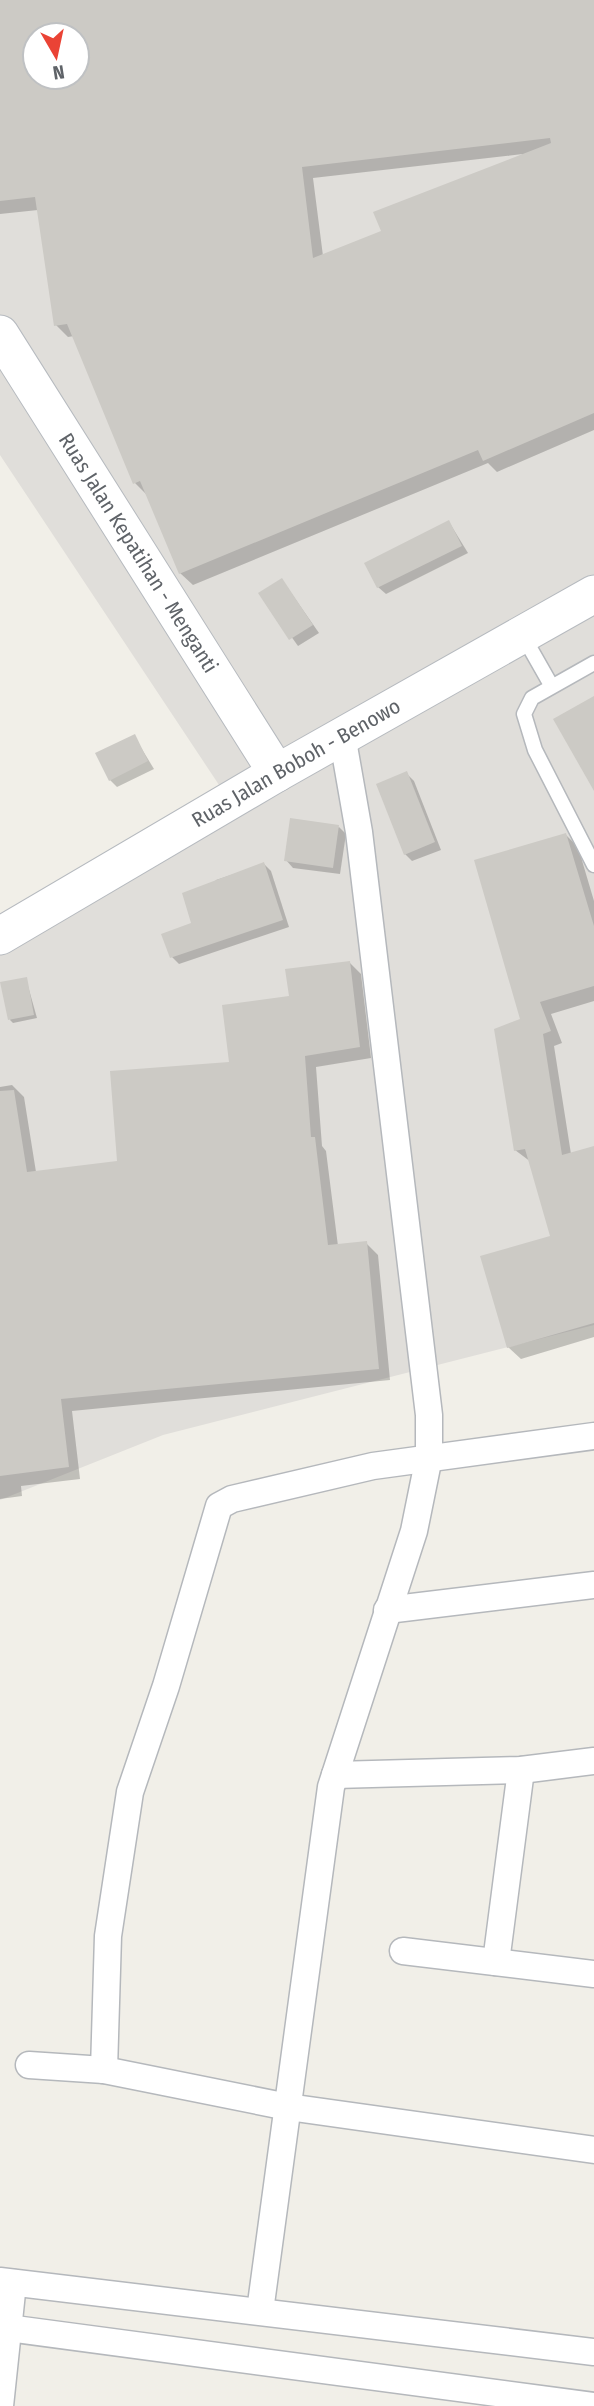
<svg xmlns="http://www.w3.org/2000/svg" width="594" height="2406" viewBox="0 0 594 2406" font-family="'Fira Sans Condensed',sans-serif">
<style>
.industrial{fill:#e0deda;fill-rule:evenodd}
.shadow{fill:#0003;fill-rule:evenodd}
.building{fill:#cccac5;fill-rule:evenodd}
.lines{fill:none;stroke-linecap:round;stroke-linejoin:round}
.lane-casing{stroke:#b5b8bc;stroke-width:17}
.street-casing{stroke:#b5b8bc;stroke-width:29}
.secondary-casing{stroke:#b6babf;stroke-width:39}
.lane{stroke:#fff;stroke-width:14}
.street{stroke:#fff;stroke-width:26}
.secondary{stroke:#fff;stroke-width:37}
.labels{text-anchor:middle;stroke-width:5;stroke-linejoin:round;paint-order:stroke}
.street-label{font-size:21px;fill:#5f6368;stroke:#fff}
</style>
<rect width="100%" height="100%" fill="#f1efe8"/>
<path class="industrial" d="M0,0H594V1325L163,1435L0,1500V936L229,800L0,455ZM35,35H77V77H35Z"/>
<g class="shadow">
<path d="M0,0H594V430L497,472L488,463L193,585L180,573L147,495L135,483L74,336L68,337L56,325L38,210L0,214ZM35,35H77V77H35ZM523,154L383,232L323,256L313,178Z"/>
<path d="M449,522L468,553L386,594L378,587Z"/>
<path d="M282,580L319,633L298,646L261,594Z"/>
<path d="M134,736L154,769L117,787L110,780Z"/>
<path d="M407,774L414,781L441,850L412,861L405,854Z"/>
<path d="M339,827L346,834L340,874L293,868L286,860Z"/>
<path d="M566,835L578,847L594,901V1001L551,1014L562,1043L554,1046L571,1154L594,1148V1337L521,1359L508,1347L552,1237L531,1162L515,1150L523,1020Z"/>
<path d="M264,864L271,871L289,927L179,964L172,957L216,880Z"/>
<path d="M349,962L361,974L371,1058L316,1067L322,1146L326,1151L338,1246L366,1243L378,1255L390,1380L72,1411L80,1479L21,1486L22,1496L0,1499V1087L12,1085L24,1097L36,1172L119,1162L231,1063L291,998Z"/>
<path d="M26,979L37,1018L13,1023L10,1020Z"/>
</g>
<g class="building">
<path d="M0,0H594V413L483,461L478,450L179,574L140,481L133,484L67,324L54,326L35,197L0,201ZM35,35H77V77H35ZM550,138L551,143L373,212L381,231L313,258L302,167Z"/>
<path d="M449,520L462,546L377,588L364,563Z"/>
<path d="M282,578L313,625L289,640L258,593Z"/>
<path d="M594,696V791L553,719Z"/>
<path d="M135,734L148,761L109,781L95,753Z"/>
<path d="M407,771L435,842L404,855L376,784Z"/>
<path d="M290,818L339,825L333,868L284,861Z"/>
<path d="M566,833L594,926V986L540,1002L551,1031L543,1034L562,1155L594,1146V1323L507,1348L480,1256L550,1236L525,1149L514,1151L494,1029L520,1019L474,860Z"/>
<path d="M264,862L283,920L170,958L161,934L191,923L182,893Z"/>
<path d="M350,961L360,1047L305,1056L311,1137H315L328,1245L367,1241L379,1369L61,1399L69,1467L0,1476V1091L14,1090L27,1172L117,1161L110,1071L229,1062L222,1005L289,996L285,969Z"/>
<path d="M27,977L34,1015L8,1020L0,982Z"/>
</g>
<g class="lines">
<defs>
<g id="lane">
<path d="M522,634L551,685"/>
<path d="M594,663L532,698L524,714L535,750L594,865"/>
</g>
<g id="street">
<path d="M387,1610L594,1585"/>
<path d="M335,1775L521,1770L594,1761"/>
<path d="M403,1951L594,1974"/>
<path d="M496,1962L521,1770"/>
<path d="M29,2065L104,2070L288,2107L594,2150"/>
<path d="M104,2070L108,1936L130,1792L166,1686L219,1506L232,1499L373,1466L594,1436"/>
<path d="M0,2281L594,2352"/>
<path d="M260,2311L331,1787L414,1531L429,1457V1415L359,832L342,735"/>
<path d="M0,2327L594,2406"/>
<path d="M0,2406L13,2283"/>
</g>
<g id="secondary">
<path id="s1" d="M0,334L277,773"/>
<path id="s2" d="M0,936L277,773L594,594"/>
</g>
</defs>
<use href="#lane" class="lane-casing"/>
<use href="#street" class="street-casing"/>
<use href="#secondary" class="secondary-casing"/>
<use href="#lane" class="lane"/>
<use href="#street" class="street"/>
<use href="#secondary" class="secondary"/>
</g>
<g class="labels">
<g class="street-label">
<text dy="7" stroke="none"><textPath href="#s1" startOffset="259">Ruas Jalan Kepatihan - Menganti</textPath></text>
<text dy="7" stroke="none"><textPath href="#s2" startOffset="343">Ruas Jalan Boboh - Benowo</textPath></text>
</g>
</g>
<g transform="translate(56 56) rotate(171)"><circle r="33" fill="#ffffff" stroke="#bfc1c3" stroke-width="2"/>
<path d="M0-5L12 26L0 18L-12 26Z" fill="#ea4335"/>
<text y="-10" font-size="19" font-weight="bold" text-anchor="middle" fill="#5f6368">N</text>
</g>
</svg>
